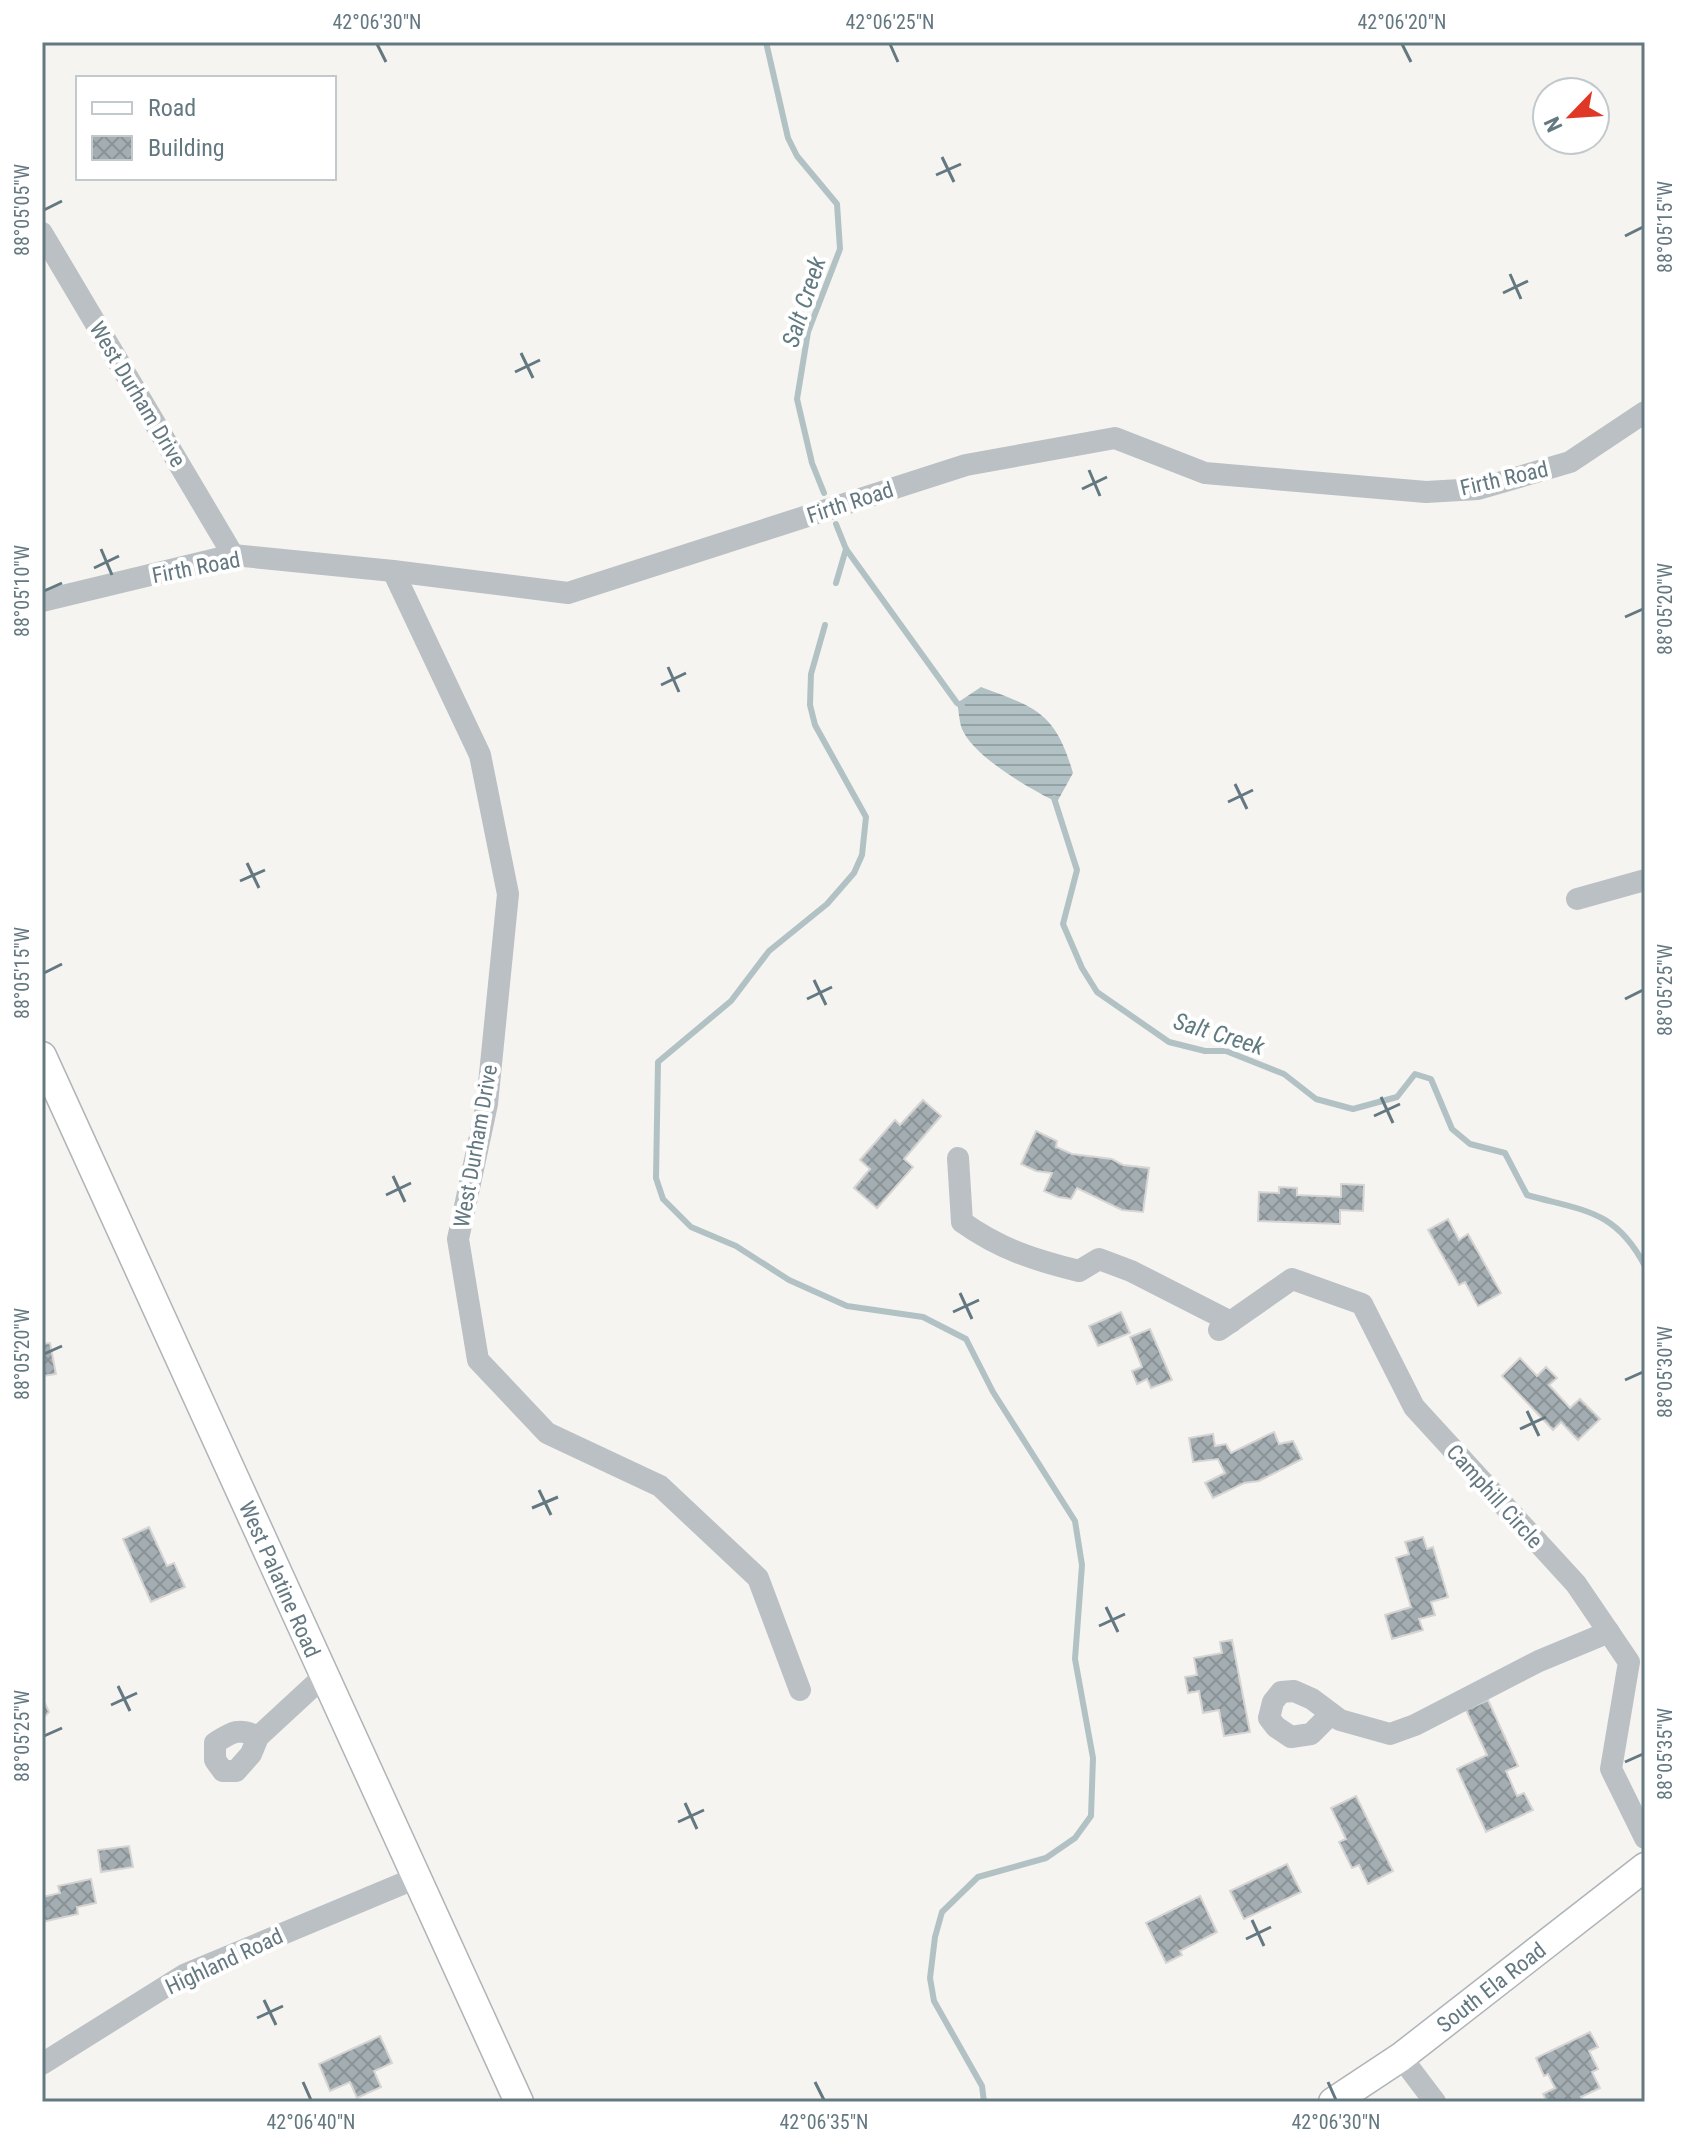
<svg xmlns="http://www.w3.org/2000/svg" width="1687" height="2144" viewBox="0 0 1687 2144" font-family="'Roboto Condensed',sans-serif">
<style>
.water{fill:url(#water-rules)}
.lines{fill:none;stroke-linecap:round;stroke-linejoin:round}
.stream{stroke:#b2c2c4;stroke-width:6}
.building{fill:url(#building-cross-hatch);stroke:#d6d5d3;stroke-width:2}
.major-casing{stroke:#aeb4b7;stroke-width:31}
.minor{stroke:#bac0c3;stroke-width:22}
.major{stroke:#fff;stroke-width:28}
.ticks{fill:none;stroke:#647881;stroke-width:3}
.labels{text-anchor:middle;stroke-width:8;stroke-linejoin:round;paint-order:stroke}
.street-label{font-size:22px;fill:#647881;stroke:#fff}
.water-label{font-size:24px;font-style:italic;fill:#5f7b7f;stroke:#fff}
.neatline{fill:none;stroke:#647881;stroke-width:3}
.ticks-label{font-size:20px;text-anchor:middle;fill:#647881}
</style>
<defs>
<pattern id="water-rules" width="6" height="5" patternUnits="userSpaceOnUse" patternTransform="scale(2)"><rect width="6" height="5" fill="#b2c2c4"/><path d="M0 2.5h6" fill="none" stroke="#94a2a5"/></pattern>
<pattern id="building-cross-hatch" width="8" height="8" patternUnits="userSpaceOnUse" patternTransform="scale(2)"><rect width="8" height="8" fill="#a4adb1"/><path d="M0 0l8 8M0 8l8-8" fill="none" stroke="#899295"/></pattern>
</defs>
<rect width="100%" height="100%" fill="#f5f4f0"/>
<path class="water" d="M981,687C1037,708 1055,712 1073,773L1057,802C1030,789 974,757 962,729C959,721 959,711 957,703Z"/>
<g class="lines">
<g class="stream">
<path d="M766,42L788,138L797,156L837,204L840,249L808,332L797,399L812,463L824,493"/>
<path d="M836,524L846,549L957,703L962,706"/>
<path d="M836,583L846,549"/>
<path d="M825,625L811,674L810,705L815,725L866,817L862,855L854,873L827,904L769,951L731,1001L658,1062L656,1178L663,1199L691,1227L736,1246L789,1280L847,1306L923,1317L966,1339L993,1392L1075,1521L1082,1565L1075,1659L1093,1758L1091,1816L1075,1838L1046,1858L978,1877L942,1912L935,1937L930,1978L934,2001L982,2086L984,2102"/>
<path d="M1054,798L1077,870L1063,924L1082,968L1097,992L1169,1042L1205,1051H1226L1284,1074L1316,1099L1353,1109L1397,1097L1415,1074L1431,1079L1452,1129L1470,1144L1505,1153L1527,1195C1583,1211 1615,1209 1645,1266"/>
</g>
</g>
<g class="building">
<path d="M923,1100L941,1116L904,1159L913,1167L877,1208L854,1188L870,1169L860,1160L895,1120L900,1125Z"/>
<path d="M1036,1131L1057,1141L1056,1147L1072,1154L1112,1159L1123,1165L1149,1168L1143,1212L1122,1210L1077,1188L1071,1199L1058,1197L1044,1191L1052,1173L1036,1171L1021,1164Z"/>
<path d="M1341,1184L1364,1185L1363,1211L1340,1210V1224L1258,1221L1259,1192L1279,1193V1187L1297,1188V1195L1341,1197Z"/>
<path d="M1448,1219L1459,1240L1468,1234L1501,1293L1478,1306L1465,1282L1459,1285L1428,1230Z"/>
<path d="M1121,1312L1130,1333L1098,1346L1089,1326Z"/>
<path d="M1150,1329L1172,1380L1151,1388L1147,1379L1137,1384L1132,1371L1142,1367L1130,1337Z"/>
<path d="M50,1343L56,1374L42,1376V1344Z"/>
<path d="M1520,1358L1537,1376L1546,1367L1557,1378L1549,1385L1570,1408L1580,1399L1600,1419L1578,1440L1561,1422L1553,1430L1502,1376Z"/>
<path d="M1274,1432L1279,1444L1293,1441L1302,1459L1259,1481L1244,1483L1213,1498L1205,1483L1225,1473L1218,1459L1193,1462L1189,1438L1213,1434L1215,1446L1226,1444L1231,1453Z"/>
<path d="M149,1527L167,1566L174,1563L185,1587L151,1602L123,1539Z"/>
<path d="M1423,1537L1427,1549L1433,1547L1448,1597L1431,1602L1435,1615L1419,1619L1423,1630L1392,1639L1385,1615L1411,1607L1396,1558L1409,1554L1405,1542Z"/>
<path d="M1232,1640L1250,1732L1224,1736L1219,1710L1203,1713L1199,1691L1188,1693L1185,1677L1197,1675L1194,1658L1222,1653L1220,1642Z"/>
<path d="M42,1697L49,1712L42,1719Z"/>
<path d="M1488,1700L1518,1766L1506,1771L1517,1796L1524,1793L1533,1810L1486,1832L1457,1769L1487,1755L1466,1710Z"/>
<path d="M1356,1796L1393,1871L1368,1884L1359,1865L1352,1868L1339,1842L1346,1839L1331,1808Z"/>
<path d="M129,1846L133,1867L101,1872L98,1850Z"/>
<path d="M1287,1864L1301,1892L1244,1919L1230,1891Z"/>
<path d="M91,1879L96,1903L77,1907L78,1914L42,1922V1897L60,1893L58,1886Z"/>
<path d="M1200,1896L1217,1932L1180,1951L1182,1955L1166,1963L1146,1923Z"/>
<path d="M1590,2032L1598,2047L1589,2051L1598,2069L1592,2072L1600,2088L1581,2097L1584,2102H1547L1543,2094L1555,2088L1548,2074L1544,2076L1536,2058Z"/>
<path d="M380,2036L392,2063L374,2071L381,2087L357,2098L350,2082L330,2091L319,2064Z"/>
</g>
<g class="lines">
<defs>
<g id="major">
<path d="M42,1056L519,2102"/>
<path d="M1333,2102L1401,2057L1645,1867"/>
</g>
</defs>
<use href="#major" class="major-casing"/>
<g class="minor">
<path d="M42,233L233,555"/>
<path d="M393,571L480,755L508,894L487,1104L458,1239L478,1360L547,1433L660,1486L758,1578L800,1690"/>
<path d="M42,601L233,555L393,571L568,593L966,465L1115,438L1205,473L1426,492L1478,489L1570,462L1645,412"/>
<path d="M1577,899L1645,880"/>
<path d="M958,1158L962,1222C1000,1249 1034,1260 1079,1271L1099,1259L1131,1271L1231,1322"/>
<path d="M1219,1330L1292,1279L1362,1304L1414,1407L1576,1584L1629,1662L1611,1769L1645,1838"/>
<path d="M1331,1714L1311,1734L1291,1737L1276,1727L1269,1718L1273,1702L1281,1692L1294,1691L1312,1699L1340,1720L1390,1734L1415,1725L1539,1661L1609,1632"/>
<path d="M258,1737C239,1727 232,1732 215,1743V1760L223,1771H236L251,1754L258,1737L324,1676"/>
<path d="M1401,2057L1435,2102"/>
<path d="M42,2064L184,1975L416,1878"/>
</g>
<use href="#major" class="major"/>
</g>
<path class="ticks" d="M377,44L386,62M890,44L898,62M1402,44L1411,62M942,157L954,182M936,175L961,164M44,210L62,201M1625,236L1643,227M1510,274L1521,299M1503,293L1528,281M521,353L533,378M515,372L540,360M1089,470L1100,496M1082,489L1107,477M101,549L112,575M94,568L119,556M44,591L62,583M1625,617L1643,609M668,667L679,692M661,685L686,673M1235,784L1247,809M1228,802L1253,790M247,863L259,888M240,881L265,870M44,973L62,964M814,980L826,1005M807,999L832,987M1625,999L1643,990M1381,1097L1393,1123M1374,1116L1400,1104M393,1176L405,1202M386,1195L411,1183M960,1293L972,1319M953,1312L979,1300M44,1354L62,1346M1625,1380L1643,1372M1527,1411L1539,1436M1520,1429L1546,1417M539,1490L551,1515M532,1508L558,1497M1106,1607L1118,1632M1099,1626L1125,1614M118,1686L130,1711M111,1705L137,1693M44,1736L62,1728M1625,1762L1643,1754M685,1803L697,1829M678,1822L704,1810M1252,1920L1264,1946M1246,1939L1271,1927M264,2000L276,2025M257,2018L283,2006M303,2082L311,2100M815,2082L824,2100M1328,2082L1336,2100"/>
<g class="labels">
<g class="street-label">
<text transform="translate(138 394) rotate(59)" y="8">West Durham Drive</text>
<text transform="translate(1504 478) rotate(-13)" y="8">Firth Road</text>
<text transform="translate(850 502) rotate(-18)" y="8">Firth Road</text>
<text transform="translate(196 567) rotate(-11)" y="8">Firth Road</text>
<text transform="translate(475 1146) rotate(-80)" y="8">West Durham Drive</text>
<text transform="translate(1495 1496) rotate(48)" y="8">Camphill Circle</text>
<text transform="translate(280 1579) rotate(66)" y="8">West Palatine Road</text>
<text transform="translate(224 1961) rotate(-25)" y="8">Highland Road</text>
<text transform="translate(1491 1987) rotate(-38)" y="8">South Ela Road</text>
</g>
<g class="water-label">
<text transform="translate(804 302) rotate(-72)" y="8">Salt Creek</text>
<text transform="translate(1219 1034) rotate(17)" y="8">Salt Creek</text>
</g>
</g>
<rect width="1687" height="2144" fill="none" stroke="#ffffff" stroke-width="88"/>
<rect x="76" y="76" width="260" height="104" fill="#ffffff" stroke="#c1c9cd" stroke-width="2"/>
<rect x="92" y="102" width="40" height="12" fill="#ffffff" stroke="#c1c9cd" stroke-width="2"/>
<text x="148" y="116" font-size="24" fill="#647881">Road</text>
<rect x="92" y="136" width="40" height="24" fill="url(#building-cross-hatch)" stroke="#c1c9cd" stroke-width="2"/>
<text x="148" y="156" font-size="24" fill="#647881">Building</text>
<g transform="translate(1571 116) rotate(245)"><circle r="38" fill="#ffffff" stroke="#c1c9cd" stroke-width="2"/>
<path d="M0-6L14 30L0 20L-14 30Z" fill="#df3826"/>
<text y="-12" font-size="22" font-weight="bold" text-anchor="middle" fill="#647881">N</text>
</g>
<rect x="44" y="44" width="1599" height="2056" class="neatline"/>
<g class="ticks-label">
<text x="377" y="29">42°06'30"N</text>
<text x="890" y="29">42°06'25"N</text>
<text x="1402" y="29">42°06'20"N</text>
<text transform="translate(22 210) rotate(-90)" y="7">88°05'05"W</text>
<text transform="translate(1665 227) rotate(-90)" y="7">88°05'15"W</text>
<text transform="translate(22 591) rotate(-90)" y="7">88°05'10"W</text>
<text transform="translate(1665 609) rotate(-90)" y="7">88°05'20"W</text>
<text transform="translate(22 973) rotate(-90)" y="7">88°05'15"W</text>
<text transform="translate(1665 990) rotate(-90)" y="7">88°05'25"W</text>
<text transform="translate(22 1354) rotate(-90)" y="7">88°05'20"W</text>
<text transform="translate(1665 1372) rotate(-90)" y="7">88°05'30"W</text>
<text transform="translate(22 1736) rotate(-90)" y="7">88°05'25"W</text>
<text transform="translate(1665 1754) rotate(-90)" y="7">88°05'35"W</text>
<text x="311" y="2129">42°06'40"N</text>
<text x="824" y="2129">42°06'35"N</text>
<text x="1336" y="2129">42°06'30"N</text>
</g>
</svg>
